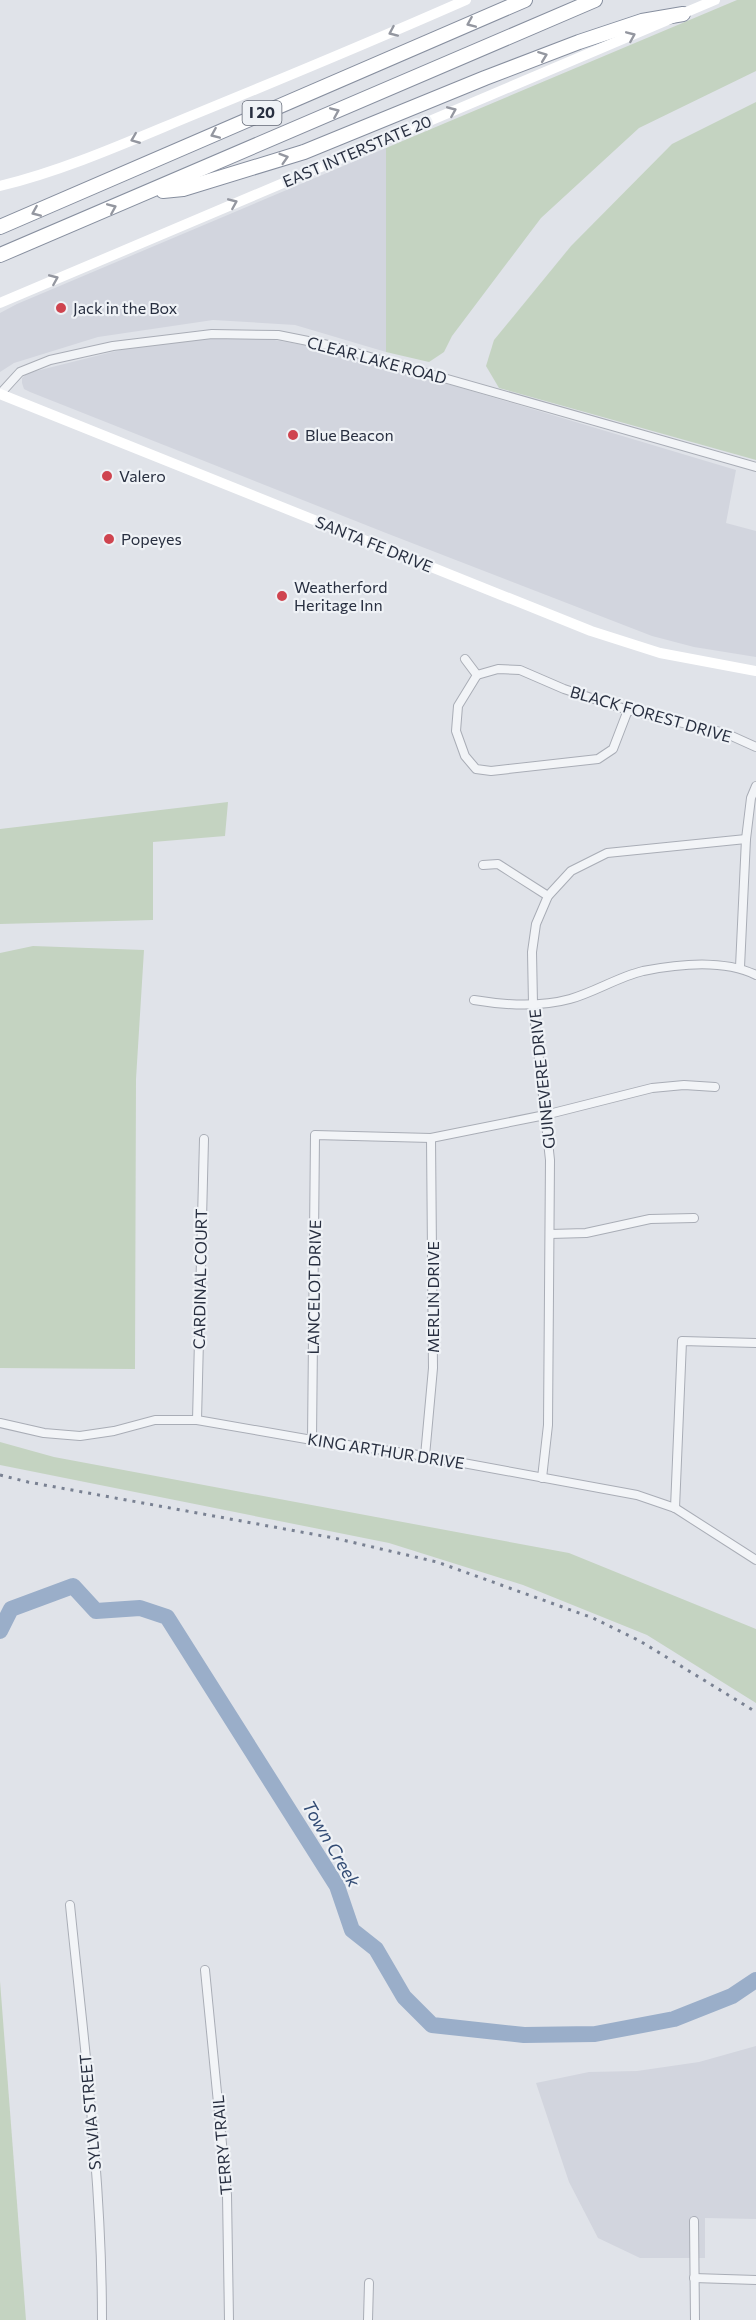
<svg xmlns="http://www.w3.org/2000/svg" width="756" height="2320" viewBox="0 0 756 2320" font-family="Commissioner,sans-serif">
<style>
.built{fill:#d2d5de}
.green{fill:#c4d3c1}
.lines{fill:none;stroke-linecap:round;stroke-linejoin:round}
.river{stroke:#9aaec9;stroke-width:16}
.minor-casing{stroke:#a9adb6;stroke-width:10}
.motorway-casing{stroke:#878f9f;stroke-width:16}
.minor{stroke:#f2f4f7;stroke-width:8}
.secondary{stroke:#fff;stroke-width:10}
.motorway{stroke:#fff;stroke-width:14}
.rail{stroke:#798192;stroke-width:3;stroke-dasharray:3 6;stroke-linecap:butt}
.oneway{stroke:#9497a0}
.poi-dot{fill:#cf444f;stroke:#eff2f6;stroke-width:2}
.labels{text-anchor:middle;stroke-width:4.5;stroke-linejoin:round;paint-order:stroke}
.shield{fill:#eff2f6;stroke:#646a77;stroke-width:1.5}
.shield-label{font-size:15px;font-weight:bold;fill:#282f40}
.street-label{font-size:16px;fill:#282f40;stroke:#eff2f6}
.poi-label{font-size:16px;fill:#282f40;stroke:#eff2f6;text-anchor:start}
.water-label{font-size:18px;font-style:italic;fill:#324b74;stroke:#eff2f6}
</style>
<rect width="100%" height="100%" fill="#e0e3e9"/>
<g class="built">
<path d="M386,148V352L295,325L213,320L98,337L14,363L0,372V313L17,304Z"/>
<path d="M223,337L263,338L338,351L736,470L726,523L756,531V657L694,647L652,636L386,533L30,392L24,389L22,383V378L28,373L144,344Z"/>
<path d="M756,2046V2219L705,2218V2258H640L598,2238L569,2182L536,2083L589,2072L637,2071L699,2062Z"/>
</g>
<g class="green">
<path d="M737,0H756V71L639,128L541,218L452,336L444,352L429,362L386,352V148Z"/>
<path d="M756,102V460L499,388L486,366L494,340L571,246L672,144Z"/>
<path d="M228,802L225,836L153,842V920L0,924V829Z"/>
<path d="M33,946L144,950L136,1079L135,1369L0,1368V953Z"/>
<path d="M0,1442L54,1457L569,1553L756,1629V1703L647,1635L523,1585L389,1543L0,1465Z"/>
<path d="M0,1981L26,2320H0Z"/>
</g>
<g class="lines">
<path class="river" d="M0,1631L11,1609L73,1586L96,1611L140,1608L167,1617L337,1886L352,1930L376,1949L404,1997L432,2025L524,2035L595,2034L674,2019L732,1996L756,1980"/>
<defs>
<g id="minor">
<path d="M0,394L20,372L50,360L113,346L212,334L278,335L328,345L756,467"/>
<path d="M465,659L477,675"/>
<path d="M477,675L498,669L520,670L564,689L628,710L725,733L756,747"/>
<path d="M477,675L458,706L456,731L465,756L476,769L491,771L598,759L613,749L628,710"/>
<path d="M483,865L498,864L548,896"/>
<path d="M740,967L746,839L751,798L756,786"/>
<path d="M474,1000C504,1005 541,1007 570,999C595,992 618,977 643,971C678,964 724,959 756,975"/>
<path d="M550,1234L586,1233L650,1219L694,1218"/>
<path d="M197,1420L204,1139"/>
<path d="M0,1423L44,1433L80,1436L114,1431L155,1420H197L312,1440L425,1456L637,1495L675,1508L756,1560"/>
<path d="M312,1440L315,1135L431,1138L545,1115L652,1088L684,1085L715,1087"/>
<path d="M425,1456L433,1368L431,1138"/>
<path d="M542,1478L548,1425L550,1160L533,1004L532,952L536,924L548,896L571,871L607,853L746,839"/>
<path d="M675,1508L682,1341L756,1343"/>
<path d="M70,1905C84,2043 102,2181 102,2320"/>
<path d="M205,1970L227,2195L229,2320"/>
<path d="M694,2221L695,2320"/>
<path d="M694,2278L756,2280"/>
<path d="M368,2320L369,2283"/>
</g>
<g id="motorway">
<path d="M163,191L183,189L304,152L485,78L579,42L642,21L683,14"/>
<path d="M0,227L525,0"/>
<path d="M0,255L595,0"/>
</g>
</defs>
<use href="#minor" class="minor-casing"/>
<use href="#motorway" class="motorway-casing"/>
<use href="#minor" class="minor"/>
<g class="secondary">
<path d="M0,186C66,170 130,141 193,115C284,78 375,40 466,0"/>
<path d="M0,303L715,0"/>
<path d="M0,394L591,631L660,653L756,671"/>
</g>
<use href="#motorway" class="motorway"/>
<path class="rail" d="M0,1475L28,1482L334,1538L437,1562L593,1618L640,1641L756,1712"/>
</g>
<defs><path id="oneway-chevron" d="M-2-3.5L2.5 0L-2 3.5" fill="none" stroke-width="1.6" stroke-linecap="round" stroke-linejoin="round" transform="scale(1.5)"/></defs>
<g class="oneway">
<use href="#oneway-chevron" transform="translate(471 23) rotate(157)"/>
<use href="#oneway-chevron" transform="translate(393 32) rotate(156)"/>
<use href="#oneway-chevron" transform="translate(631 36) rotate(-23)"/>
<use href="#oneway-chevron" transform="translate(543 56) rotate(-21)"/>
<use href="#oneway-chevron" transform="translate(452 111) rotate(-23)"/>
<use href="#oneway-chevron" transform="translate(335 112) rotate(-23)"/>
<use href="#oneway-chevron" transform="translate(215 134) rotate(157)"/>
<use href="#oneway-chevron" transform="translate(135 139) rotate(158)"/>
<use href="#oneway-chevron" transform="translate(284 158) rotate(-17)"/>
<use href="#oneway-chevron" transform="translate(233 203) rotate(-23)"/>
<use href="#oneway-chevron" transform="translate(112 208) rotate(-23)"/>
<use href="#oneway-chevron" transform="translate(36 212) rotate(157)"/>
<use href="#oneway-chevron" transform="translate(54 279) rotate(-23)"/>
</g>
<g class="poi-dot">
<circle cx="61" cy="308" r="6"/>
<circle cx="293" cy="435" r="6"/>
<circle cx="107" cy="476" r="6"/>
<circle cx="109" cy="539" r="6"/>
<circle cx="282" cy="596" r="6"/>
</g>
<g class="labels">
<rect class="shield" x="242.5" y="101" width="39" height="24" rx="4.5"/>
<g class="shield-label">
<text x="262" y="118">I 20</text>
</g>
<g class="street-label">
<text transform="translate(357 151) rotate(-23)" y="6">EAST INTERSTATE 20</text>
<text transform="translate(377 360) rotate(15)" y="6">CLEAR LAKE ROAD</text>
<text transform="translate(374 544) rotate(22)" y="6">SANTA FE DRIVE</text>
<text transform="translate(651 714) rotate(16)" y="6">BLACK FOREST DRIVE</text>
<text transform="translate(542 1079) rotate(-96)" y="6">GUINEVERE DRIVE</text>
<text transform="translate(200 1279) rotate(-89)" y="6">CARDINAL COURT</text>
<text transform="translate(314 1287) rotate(-89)" y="6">LANCELOT DRIVE</text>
<text transform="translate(433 1297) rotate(-90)" y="6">MERLIN DRIVE</text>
<text transform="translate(386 1451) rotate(9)" y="6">KING ARTHUR DRIVE</text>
<text transform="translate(90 2112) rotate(-95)" y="6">SYLVIA STREET</text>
<text transform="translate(222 2145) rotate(-95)" y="6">TERRY TRAIL</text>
</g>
<g class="poi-label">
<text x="73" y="314">Jack in the Box</text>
<text x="305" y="441">Blue Beacon</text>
<text x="119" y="482">Valero</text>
<text x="121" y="545">Popeyes</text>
<text x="294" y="593">Weatherford<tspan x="294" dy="18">Heritage Inn</tspan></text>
</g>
<g class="water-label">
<text transform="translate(331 1844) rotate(60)" y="6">Town Creek</text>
</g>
</g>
</svg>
